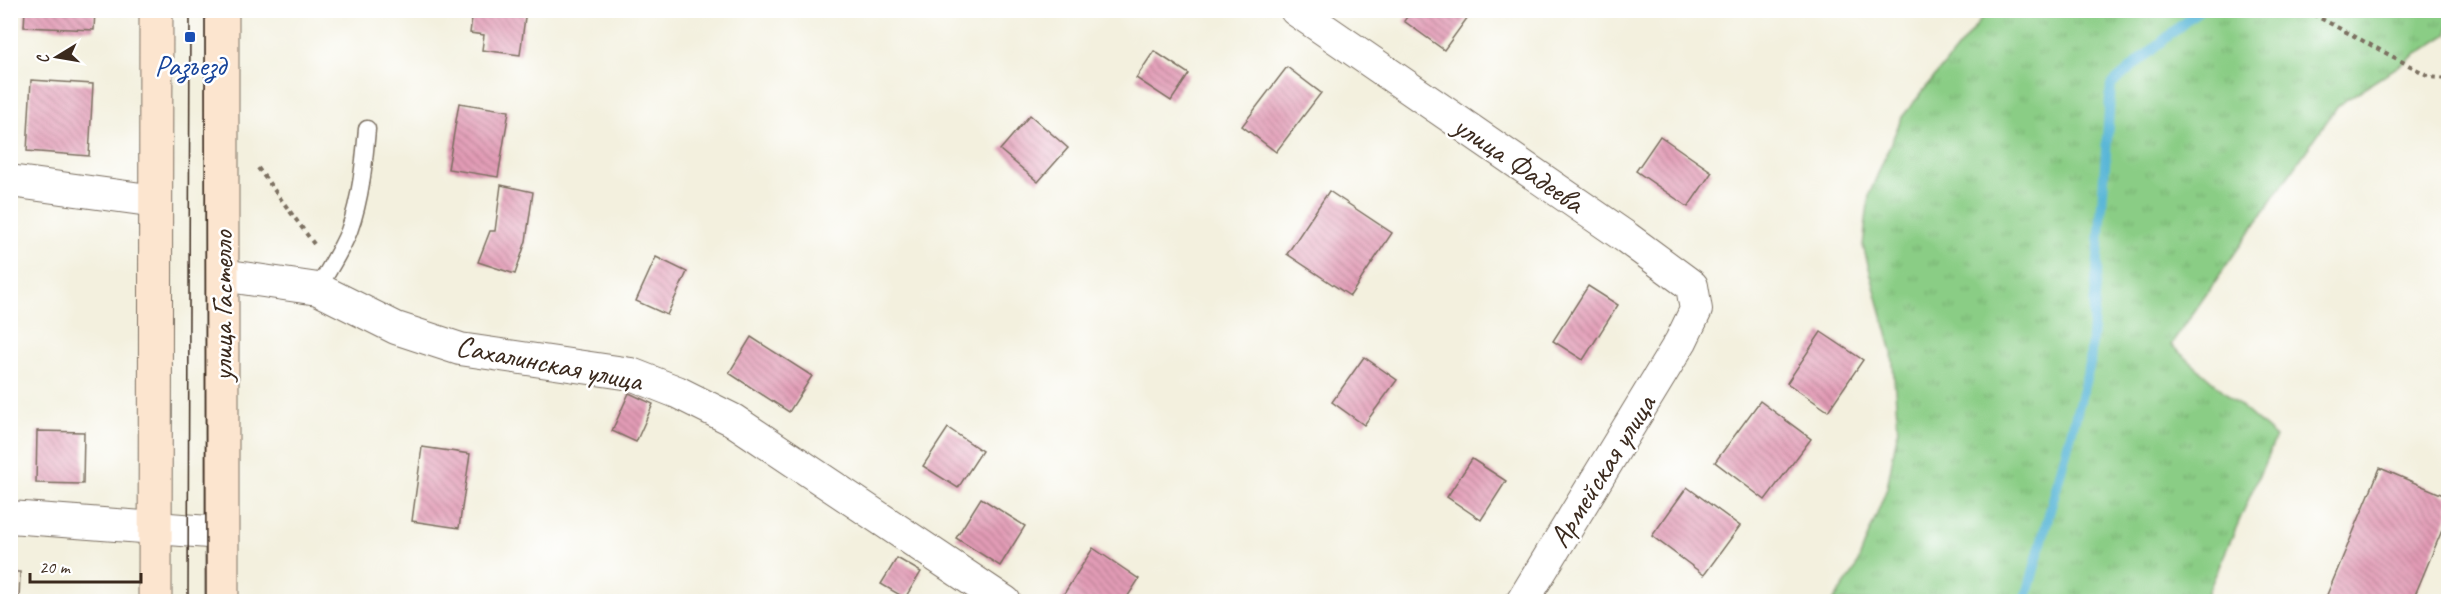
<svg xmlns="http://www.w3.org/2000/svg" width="2459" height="612" viewBox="0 0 2459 612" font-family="Caveat,sans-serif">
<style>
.grass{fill:url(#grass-tufts);stroke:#627c52;stroke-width:1.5}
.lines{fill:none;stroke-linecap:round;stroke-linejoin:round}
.stream{stroke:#59b6d7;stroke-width:10}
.building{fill:url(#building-back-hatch)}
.lane-casing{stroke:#7b6f61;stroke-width:19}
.street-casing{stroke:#7b6f61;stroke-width:34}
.secondary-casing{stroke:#7b6f61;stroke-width:35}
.path{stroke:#7b6f61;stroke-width:4;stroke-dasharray:4.5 4.5;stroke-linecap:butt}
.lane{stroke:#fff;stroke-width:16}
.street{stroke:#fff;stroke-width:32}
.secondary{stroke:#fce5cf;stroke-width:33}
.tram{stroke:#3b2a1e;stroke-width:1.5}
.transit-dot{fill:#1a4fb4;stroke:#fff;stroke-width:2}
.labels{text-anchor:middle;stroke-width:5;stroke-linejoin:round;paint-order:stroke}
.transit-label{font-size:30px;fill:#164399;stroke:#fff}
.street-label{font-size:30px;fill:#3b2a1e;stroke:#fff}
</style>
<defs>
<pattern id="grass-tufts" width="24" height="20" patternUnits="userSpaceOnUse" patternTransform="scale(1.5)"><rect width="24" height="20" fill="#8acd85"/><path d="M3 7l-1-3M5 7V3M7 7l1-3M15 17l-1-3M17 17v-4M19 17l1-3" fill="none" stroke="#78b072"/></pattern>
<pattern id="building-back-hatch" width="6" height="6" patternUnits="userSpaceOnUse" patternTransform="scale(1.5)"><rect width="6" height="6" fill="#e29bb6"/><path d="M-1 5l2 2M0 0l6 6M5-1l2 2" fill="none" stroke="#b87f93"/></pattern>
</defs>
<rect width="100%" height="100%" fill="#fff"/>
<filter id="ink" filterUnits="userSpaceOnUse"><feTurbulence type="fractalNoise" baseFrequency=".0167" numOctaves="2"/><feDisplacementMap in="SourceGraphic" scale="12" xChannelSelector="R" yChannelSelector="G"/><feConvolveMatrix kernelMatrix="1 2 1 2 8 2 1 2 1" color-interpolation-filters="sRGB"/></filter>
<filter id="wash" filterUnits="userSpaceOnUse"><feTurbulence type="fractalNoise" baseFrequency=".008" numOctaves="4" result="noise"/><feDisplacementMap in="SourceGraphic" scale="24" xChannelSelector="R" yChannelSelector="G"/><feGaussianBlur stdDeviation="1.35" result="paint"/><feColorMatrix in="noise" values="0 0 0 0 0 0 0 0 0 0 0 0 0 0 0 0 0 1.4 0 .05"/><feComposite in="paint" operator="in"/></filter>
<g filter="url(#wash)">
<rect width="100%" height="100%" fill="#f3f0de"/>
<path class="grass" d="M1988,11H2448V34L2338,105L2171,345L2276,437L2204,601H1833L1854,572L1887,488L1898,429L1892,352L1863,246L1869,195L1902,117Z"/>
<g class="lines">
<path class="stream" d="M2025,602L2090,364L2111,85L2199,10"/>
</g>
<g id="blocks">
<g class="building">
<path d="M25,10H95L94,30L24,27Z"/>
<path d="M473,10H526L520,55L482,50L484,35L470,33Z"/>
<path d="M1412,10H1473L1444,50L1404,21Z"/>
<path d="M1154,51L1189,74L1171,101L1136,78Z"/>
<path d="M1287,67L1321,93L1276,152L1242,126Z"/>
<path d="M31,80L93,84L89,156L27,151Z"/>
<path d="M459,103L509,111L498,177L448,169Z"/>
<path d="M1030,115L1068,148L1038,182L1000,150Z"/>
<path d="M1660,136L1712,172L1688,207L1636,171Z"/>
<path d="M501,185L533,192L526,241L515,274L478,262L490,231H495Z"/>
<path d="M1329,191L1392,233L1350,296L1287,254Z"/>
<path d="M656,257L687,272L667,315L636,301Z"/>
<path d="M1588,286L1618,305L1583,360L1553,341Z"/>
<path d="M1821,332L1863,360L1828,411L1787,383Z"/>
<path d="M751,337L812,376L789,412L729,373Z"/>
<path d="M1364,357L1397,380L1364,425L1332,402Z"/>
<path d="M629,393L653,404L636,442L612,431Z"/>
<path d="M1760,401L1811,439L1765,500L1715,462Z"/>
<path d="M948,428L982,451L958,488L923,466Z"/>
<path d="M37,431L84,432L83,484L36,483Z"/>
<path d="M422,447L470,454L459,528L412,521Z"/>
<path d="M1472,459L1506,481L1481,520L1447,497Z"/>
<path d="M2380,468L2448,497V516L2412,602H2324Z"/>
<path d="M1687,487L1740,526L1704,575L1652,536Z"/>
<path d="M981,498L1025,526L1000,566L956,538Z"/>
<path d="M1093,548L1139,579L1124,602H1062L1060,600Z"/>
<path d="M897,558L921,572L905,598L881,584Z"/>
<path d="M10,572H20L19,602H10Z"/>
</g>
</g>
</g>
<g filter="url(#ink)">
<use href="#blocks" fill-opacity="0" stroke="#7b6f61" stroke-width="1.5"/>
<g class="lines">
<defs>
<path id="lane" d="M318,289C328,270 341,251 349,231C361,198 364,164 367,129"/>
<g id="street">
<path d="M1296,10L1627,238L1692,286L1696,310L1681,341L1522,602"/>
<path d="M10,181L156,201"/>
<path d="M222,275L318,289L396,328L460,349L631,374L677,392L733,420L1005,602"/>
<path d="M10,517L222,533"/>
</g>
<g id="secondary">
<path d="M155,602L156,10"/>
<path d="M222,602V10"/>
</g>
</defs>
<use href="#lane" class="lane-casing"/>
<use href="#street" class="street-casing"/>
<use href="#secondary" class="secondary-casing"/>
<g class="path">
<path d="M2305,10L2431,77L2448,79"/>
<path d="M258,168L314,244"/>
</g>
<use href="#lane" class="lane"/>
<use href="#street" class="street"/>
<use href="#secondary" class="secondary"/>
<g class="tram">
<path d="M205,10L206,602"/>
<path d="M188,602L190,10"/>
</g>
</g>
</g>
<rect class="transit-dot" x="184" y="31" width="12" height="12" rx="3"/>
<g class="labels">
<g class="transit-label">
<text x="190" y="75">Разъезд</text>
</g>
<g class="street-label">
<text transform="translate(1519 164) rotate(34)" y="10">улица Фадеева</text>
<text transform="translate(222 306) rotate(-90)" y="10">улица Гастелло</text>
<text transform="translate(549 363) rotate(11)" y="10">Сахалинская улица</text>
<text transform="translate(1602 471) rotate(-58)" y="10">Армейская улица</text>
</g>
</g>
<rect width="2459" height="612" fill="none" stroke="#fff" stroke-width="36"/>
<g transform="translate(57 57) rotate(259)" stroke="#ffffff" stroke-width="4.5" paint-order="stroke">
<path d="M0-4.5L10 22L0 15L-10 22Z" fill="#3b2a1e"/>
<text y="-9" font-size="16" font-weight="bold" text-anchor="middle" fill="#3b2a1e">С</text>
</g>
<path d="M30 573v9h111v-9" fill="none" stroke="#3b2a1e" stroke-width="3"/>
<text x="39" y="573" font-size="18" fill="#3b2a1e" stroke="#ffffff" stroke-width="4.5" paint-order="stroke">20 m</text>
</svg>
